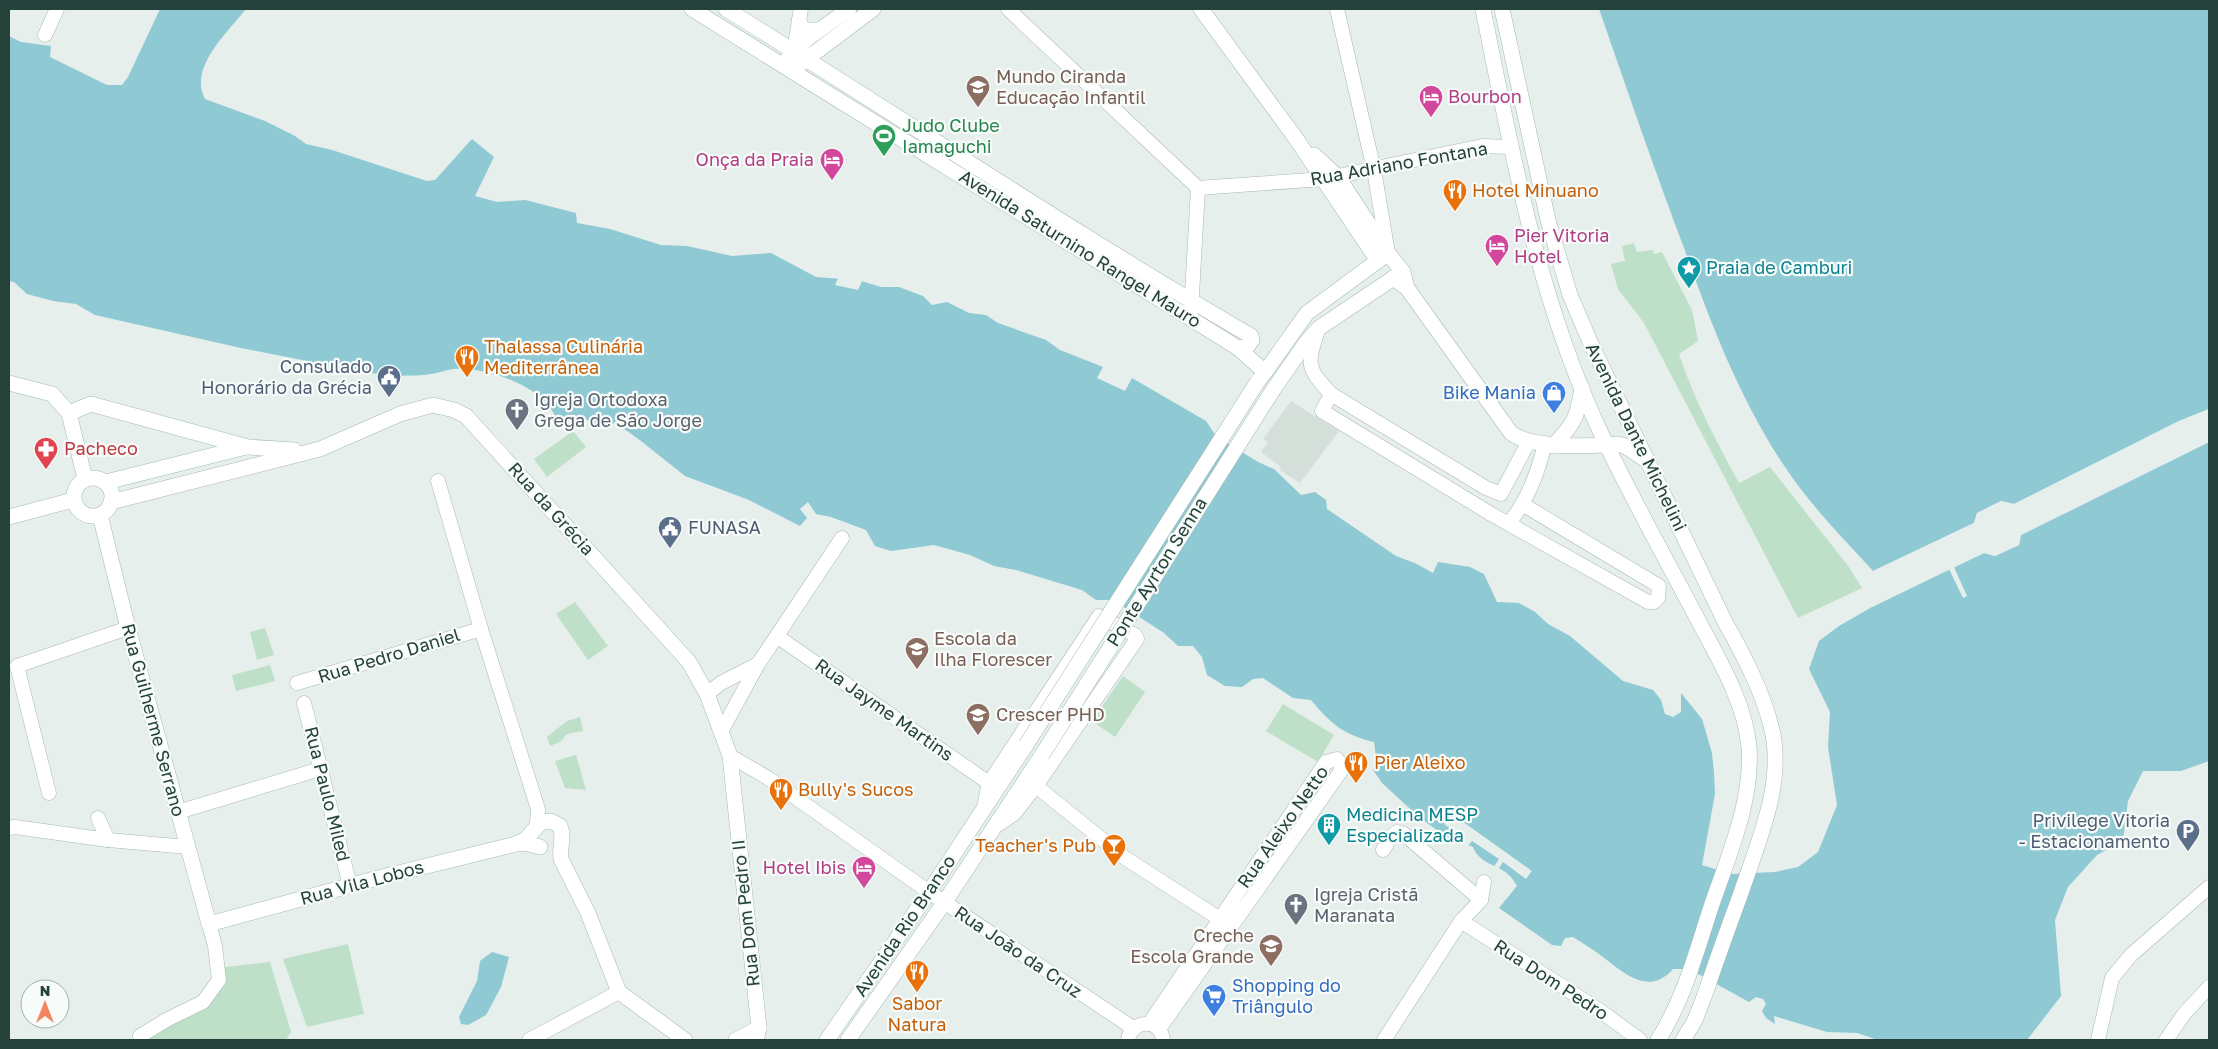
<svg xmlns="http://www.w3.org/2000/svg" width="2218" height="1049" viewBox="0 0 2218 1049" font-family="'Golos Text',sans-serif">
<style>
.built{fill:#d4dfda}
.green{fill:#bfe0c8}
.water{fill:#8ec9d4}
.pier{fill:#e6efeb}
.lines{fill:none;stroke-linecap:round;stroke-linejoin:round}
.street-casing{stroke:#a8b8b2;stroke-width:15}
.secondary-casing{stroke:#a4bbb3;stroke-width:16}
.street{stroke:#fff;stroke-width:14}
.secondary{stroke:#fff;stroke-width:15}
.secondary-bridge-casing{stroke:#a4bbb3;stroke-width:16;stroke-linecap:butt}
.secondary-bridge{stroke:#fff;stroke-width:15}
.labels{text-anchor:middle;stroke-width:4.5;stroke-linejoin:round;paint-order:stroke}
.education-label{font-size:18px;fill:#785e54;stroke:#f7fbf9;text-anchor:start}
.hotel-label{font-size:18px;fill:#b23c85;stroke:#f7fbf9;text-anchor:start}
.leisure-label{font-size:18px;fill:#27864d;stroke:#f7fbf9;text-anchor:start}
.street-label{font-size:18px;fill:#24423a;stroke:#f7fbf9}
.food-label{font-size:18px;fill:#c56008;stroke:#f7fbf9;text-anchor:start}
.culture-label{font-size:18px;fill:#0d838f;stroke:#f7fbf9;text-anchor:start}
.service-label{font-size:18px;fill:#4e5e75;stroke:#f7fbf9;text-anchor:end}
.shop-label{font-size:18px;fill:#366cbe;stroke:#f7fbf9;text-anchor:end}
.worship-label{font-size:18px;fill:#5b616d;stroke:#f7fbf9;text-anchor:start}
.health-label{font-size:18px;fill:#be3a42;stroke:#f7fbf9;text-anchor:start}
</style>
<rect width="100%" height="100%" fill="#e6efeb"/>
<path class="built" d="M1291,401L1339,431L1300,483L1280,470L1281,467L1261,452L1268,442L1263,439Z"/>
<g class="green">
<path d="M1634,243L1637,252L1653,250L1654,254L1662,252L1692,310L1698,341L1679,354C1694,399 1716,441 1739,483L1770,467L1849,567L1862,588L1798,618L1644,323L1618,289L1611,264L1625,261L1622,246Z"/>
<path d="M573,431L586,447L547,477L534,459Z"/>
<path d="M575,602L608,646L588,660L556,614Z"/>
<path d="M265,628L274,655L257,660L250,632Z"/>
<path d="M270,665L275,681L236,691L232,675Z"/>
<path d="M1123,676L1145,692L1115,737L1092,721Z"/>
<path d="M1283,704L1334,735L1318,762L1266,731Z"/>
<path d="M580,717L583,731L567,734L560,742L550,746L547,737L567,721Z"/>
<path d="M576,755L586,790L565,788L555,761Z"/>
<path d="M348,944L364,1014L307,1027L283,959Z"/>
<path d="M270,962L291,1032L286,1040H140L210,991L217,968Z"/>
</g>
<g class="water">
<path d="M160,9H246C228,32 188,68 205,99L265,121L295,136L306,144L332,150L427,181L435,180L472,139L494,157L475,196L497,202L525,200L576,213L577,223L610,229L661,245L687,246L732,256L771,253L816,277L858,280L881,287H899L923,296L932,305L947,302L969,313L986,315L998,323L1046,340L1060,350L1103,367L1097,378L1125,391L1132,378L1206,421L1216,436L1258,462L1274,469L1301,495L1315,492L1326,500L1327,509L1396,556L1417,564L1433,573L1438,562L1470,567L1484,574L1497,602L1519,603L1535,612L1548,624L1570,636L1623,681L1653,690L1661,700L1665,714L1673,717L1681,712V693L1702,719L1712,753L1714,773L1715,794L1702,865L1731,874L1775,872L1798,867L1818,852L1837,805L1828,747L1830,712L1809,669L1819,641L1839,626L1872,607L1984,553L1995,556L2019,545L2021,535L2209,442V761L2181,771H2143L2128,801L2123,840L2097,855L2068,887L2055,920L2061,996L2027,1040H1878L1857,1033L1827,1032L1774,1016L1775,1024L1766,1018L1762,1011L1766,1004L1763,999L1756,997L1749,1002L1702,976L1687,969H1673C1648,998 1622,971 1599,954C1591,948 1582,943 1573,937L1565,938L1561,946L1552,945L1499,908L1517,886C1515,883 1513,879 1510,876C1499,864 1480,865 1473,847L1445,836L1419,817L1382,783L1373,770L1376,757L1374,742C1344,735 1331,724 1311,700L1293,698L1263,678L1253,679L1242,687L1225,686L1207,675L1202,657L1193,646H1178L1164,633L1113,600H1096L1082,590L1016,570L994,566L970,555L934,545L891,551L875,546L866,530L831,517L816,514L808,502L800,509L807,518L800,526L749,500L685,476L641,441L616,423L598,427L584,418L577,423L555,416C541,385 486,367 453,369C446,370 438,373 431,374C421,376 409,375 399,376L400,384H394L391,375L349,371L338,373L312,362L241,348L95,315L76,304L53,301L27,294L14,282L9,281V36L21,42L51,46L50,57L107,85H122L128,77Z"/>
<path d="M1599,9H2209V409L2179,421L2014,504L2001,501L1977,513L1974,523L1873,571C1843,538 1810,505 1785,467C1740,400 1711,324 1684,248C1654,169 1627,89 1599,9Z"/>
<path d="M492,952L509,957L501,987L486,1015L468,1025L461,1024L459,1017L477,981L480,961Z"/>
</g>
<g class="pier">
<path d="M839,276L858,277L863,279L858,290L835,285Z"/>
<path d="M2209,409V412L2180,423L2015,506L2001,504L1979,515L1975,525L1874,574L1871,572L1974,523L1977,513L2001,501L2014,504L2179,421Z"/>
<path d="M2209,439V442L2021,535L2019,545L1995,556L1984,553L1954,567L1967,596L1963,598L1949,569L1872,607L1871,605L1983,551L1995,553L2017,543L2020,533Z"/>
<path d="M1452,814L1532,871L1526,879L1503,862L1497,871L1493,868L1499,859L1472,841L1467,847L1462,845L1465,839L1444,824Z"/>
</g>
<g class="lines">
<defs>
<g id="street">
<path d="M1008,9L1198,188"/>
<path d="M1337,9L1374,170L1388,253"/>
<path d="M45,35L57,9"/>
<path d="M794,51L801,9"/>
<path d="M1198,188L1324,179L1482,146L1511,147"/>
<path d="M1191,312L1198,188"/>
<path d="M1318,330C1307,365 1306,367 1331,394L1486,488L1501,494L1529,441"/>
<path d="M1331,394L1322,411L1491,514L1648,602H1654L1658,598L1659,586L1522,504"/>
<path d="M438,481L481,629L538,809L537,825"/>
<path d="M1509,523C1527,502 1539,470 1545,443"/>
<path d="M778,637L989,783"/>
<path d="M297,683L481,629"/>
<path d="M707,694L721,683L758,664"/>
<path d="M304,703L350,886"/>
<path d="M722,730L758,664L842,538"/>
<path d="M730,756L768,778L929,892L1133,1028"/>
<path d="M1036,786L1125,858L1220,919"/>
<path d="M49,793L17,666L128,628"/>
<path d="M984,807L989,783L1099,616L1135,635L1137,639L1036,786L1014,814L996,826"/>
<path d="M178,812L320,769"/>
<path d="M98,818L108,840"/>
<path d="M9,828L15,827L108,840L188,847"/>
<path d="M1383,850L1391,837L1397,832L1404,834L1481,900"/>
<path d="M1461,921L1599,1010L1640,1040"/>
<path d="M1149,1024L1326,762L1337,759L1341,765V771L1159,1029"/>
<path d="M140,1036L168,1019L203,1002L219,980L215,946L209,924"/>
<path d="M529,1040L619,992"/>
<path d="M1128,1040C1131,1019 1161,1018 1163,1040"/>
<path d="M1384,1040L1461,921L1481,900L1484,882"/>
<path d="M2098,1040L2112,978L2131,955L2209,887"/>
<path d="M2166,1040L2184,1014L2209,987"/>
</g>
<g id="secondary">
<path d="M692,9L1238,348L1265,372"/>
<path d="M726,9C901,117 1072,232 1251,336L1252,340L1247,347L1238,348"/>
<path d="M1201,9L1297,140L1378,261"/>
<path d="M1483,9C1511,148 1536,288 1594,418C1625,487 1663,553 1698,620C1718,658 1745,702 1749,747C1753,801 1728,857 1711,907C1696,953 1684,999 1658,1040"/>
<path d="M1502,9L1548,220L1570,295L1591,344L1725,622C1743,654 1762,690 1771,726C1786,781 1758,842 1741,893C1728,928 1716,962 1704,997L1695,1020L1683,1040"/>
<path d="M799,21L803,30H819"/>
<path d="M788,58L807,39L849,9"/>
<path d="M800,64L873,9"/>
<path d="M1314,155L1338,177L1388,253L1403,272L1407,288"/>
<path d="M1393,278L1407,288L1511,433C1535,450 1588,446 1618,444L1625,446L1649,462"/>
<path d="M1260,379L1307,313L1387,254"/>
<path d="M9,383L52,394L69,413L85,479"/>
<path d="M1273,390L1305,344L1319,328L1401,273"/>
<path d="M69,413L91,404L248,447L294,450"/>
<path d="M1553,446C1574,424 1577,419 1582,388"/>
<circle cx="93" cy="497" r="19"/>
<path d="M106,482L246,447"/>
<path d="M111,502L320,449L400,414L433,405L454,410L466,416L689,662L707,694L730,756L759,1028L756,1040"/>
<path d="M100,515L128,628L209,924L378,878L516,844L526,843L540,847"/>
<path d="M9,517L73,500"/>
<path d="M516,844L526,839L541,822L551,821L560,826C565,837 559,848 561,859L588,913L619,992L685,1040"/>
<path d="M736,1040L759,1028"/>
<path d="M827,1040L929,892L1026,745"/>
<path d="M848,1040L944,903L1042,755"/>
</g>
</defs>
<use href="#street" class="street-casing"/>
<use href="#secondary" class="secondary-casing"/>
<use href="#street" class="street"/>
<use href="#secondary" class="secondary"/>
<defs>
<g id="secondary-bridge">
<path d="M1026,745L1258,381"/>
<path d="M1042,755L1273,390"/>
</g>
</defs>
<use href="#secondary-bridge" class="secondary-bridge-casing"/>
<use href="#secondary-bridge" class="secondary-bridge"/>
</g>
<defs>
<symbol id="school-pin" viewBox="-11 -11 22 30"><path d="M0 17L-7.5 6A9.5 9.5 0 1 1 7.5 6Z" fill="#8d6e63" stroke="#f7fbf9"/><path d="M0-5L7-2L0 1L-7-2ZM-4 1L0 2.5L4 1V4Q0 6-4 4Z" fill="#fff"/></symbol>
<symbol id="hotel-pin" viewBox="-11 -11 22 30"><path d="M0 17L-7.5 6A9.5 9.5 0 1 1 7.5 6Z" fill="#d1479c" stroke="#f7fbf9"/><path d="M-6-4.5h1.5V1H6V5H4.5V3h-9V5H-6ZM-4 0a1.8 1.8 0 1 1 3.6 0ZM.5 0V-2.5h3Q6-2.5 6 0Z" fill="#fff"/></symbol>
<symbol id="stadium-pin" viewBox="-11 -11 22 30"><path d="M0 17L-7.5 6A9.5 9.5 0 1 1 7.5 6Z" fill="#2e9e5b" stroke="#f7fbf9"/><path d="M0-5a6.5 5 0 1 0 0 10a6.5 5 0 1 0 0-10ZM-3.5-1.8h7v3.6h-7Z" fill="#fff"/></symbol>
<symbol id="restaurant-pin" viewBox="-11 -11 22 30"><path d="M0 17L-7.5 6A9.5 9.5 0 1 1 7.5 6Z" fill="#e8710a" stroke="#f7fbf9"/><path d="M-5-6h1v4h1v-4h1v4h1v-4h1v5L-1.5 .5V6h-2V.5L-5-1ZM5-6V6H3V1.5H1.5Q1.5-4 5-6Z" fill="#fff"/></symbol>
<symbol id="sight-pin" viewBox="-11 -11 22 30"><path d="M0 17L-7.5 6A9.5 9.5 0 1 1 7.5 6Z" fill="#0f9aa8" stroke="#f7fbf9"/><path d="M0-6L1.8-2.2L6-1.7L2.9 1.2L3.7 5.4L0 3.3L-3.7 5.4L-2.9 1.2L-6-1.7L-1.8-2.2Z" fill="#fff"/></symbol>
<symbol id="civic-pin" viewBox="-11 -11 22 30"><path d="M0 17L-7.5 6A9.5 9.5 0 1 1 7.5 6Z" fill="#5c6f8a" stroke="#f7fbf9"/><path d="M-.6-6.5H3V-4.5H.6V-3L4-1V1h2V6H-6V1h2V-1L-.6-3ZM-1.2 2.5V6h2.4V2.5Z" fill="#fff"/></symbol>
<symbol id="shop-pin" viewBox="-11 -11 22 30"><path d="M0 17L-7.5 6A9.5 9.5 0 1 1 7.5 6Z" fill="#3f7fe0" stroke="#f7fbf9"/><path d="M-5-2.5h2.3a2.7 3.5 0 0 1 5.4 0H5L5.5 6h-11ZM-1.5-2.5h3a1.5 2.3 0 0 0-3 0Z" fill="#fff"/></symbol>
<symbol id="church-pin" viewBox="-11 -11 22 30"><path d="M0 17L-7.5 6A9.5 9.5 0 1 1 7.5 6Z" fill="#6b7280" stroke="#f7fbf9"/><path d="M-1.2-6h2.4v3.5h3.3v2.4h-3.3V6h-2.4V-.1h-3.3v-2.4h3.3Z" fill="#fff"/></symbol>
<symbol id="pharmacy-pin" viewBox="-11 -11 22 30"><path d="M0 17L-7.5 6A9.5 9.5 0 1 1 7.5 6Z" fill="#e0444e" stroke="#f7fbf9"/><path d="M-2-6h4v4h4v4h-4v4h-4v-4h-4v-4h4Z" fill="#fff"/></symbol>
<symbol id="building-pin" viewBox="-11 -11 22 30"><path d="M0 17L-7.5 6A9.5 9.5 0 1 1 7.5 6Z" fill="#0f9aa8" stroke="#f7fbf9"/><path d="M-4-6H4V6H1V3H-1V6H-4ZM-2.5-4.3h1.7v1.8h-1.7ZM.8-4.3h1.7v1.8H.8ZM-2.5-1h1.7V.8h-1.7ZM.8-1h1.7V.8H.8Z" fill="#fff"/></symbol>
<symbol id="parking-pin" viewBox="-11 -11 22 30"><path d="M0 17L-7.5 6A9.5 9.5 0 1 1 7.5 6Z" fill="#5c6f8a" stroke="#f7fbf9"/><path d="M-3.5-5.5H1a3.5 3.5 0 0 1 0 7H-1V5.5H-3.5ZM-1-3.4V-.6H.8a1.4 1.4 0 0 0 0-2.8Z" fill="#fff"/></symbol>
<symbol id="bar-pin" viewBox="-11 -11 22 30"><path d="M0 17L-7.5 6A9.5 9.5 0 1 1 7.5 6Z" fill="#e8710a" stroke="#f7fbf9"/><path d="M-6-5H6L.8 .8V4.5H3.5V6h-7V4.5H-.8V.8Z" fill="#fff"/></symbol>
<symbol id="supermarket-pin" viewBox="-11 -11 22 30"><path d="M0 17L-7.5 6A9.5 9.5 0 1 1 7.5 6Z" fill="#3f7fe0" stroke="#f7fbf9"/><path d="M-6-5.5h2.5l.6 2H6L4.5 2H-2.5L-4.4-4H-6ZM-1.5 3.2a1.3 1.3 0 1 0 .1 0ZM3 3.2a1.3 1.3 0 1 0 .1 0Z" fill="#fff"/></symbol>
</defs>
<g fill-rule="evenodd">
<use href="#school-pin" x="964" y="73" width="28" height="38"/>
<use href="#hotel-pin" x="1417" y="83" width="28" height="38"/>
<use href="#stadium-pin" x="870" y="122" width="28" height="38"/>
<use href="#hotel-pin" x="818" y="146" width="28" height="38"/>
<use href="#restaurant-pin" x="1441" y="177" width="28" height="38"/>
<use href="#hotel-pin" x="1483" y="232" width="28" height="38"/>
<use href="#sight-pin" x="1675" y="254" width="28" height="38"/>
<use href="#restaurant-pin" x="453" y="343" width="28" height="38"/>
<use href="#civic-pin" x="375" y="363" width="28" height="38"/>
<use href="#shop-pin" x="1540" y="379" width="28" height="38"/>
<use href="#church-pin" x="503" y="396" width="28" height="38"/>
<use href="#pharmacy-pin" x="32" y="435" width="28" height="38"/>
<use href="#civic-pin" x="656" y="514" width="28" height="38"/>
<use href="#school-pin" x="903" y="635" width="28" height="38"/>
<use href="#school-pin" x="964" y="701" width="28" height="38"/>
<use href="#restaurant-pin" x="1342" y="749" width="28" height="38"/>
<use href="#restaurant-pin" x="767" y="776" width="28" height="38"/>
<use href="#building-pin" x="1315" y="811" width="28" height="38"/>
<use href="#parking-pin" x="2174" y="817" width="28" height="38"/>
<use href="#bar-pin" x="1100" y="832" width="28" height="38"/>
<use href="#hotel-pin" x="850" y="854" width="28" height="38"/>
<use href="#church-pin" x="1282" y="891" width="28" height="38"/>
<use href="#school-pin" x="1257" y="932" width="28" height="38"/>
<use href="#restaurant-pin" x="903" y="958" width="28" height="38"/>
<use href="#supermarket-pin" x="1200" y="982" width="28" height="38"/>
</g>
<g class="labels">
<g class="education-label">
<text x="996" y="83">Mundo Ciranda<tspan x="996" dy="21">Educação Infantil</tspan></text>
<text x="934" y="645">Escola da<tspan x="934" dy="21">Ilha Florescer</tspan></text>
<text x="996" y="721">Crescer PHD</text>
<text x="1254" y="942" text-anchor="end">Creche<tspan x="1254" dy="21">Escola Grande</tspan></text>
</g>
<g class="hotel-label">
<text x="1448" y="103">Bourbon</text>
<text x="814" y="166" text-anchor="end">Onça da Praia</text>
<text x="1514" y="242">Pier Vitoria<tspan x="1514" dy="21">Hotel</tspan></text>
<text x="846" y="874" text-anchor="end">Hotel Ibis</text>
</g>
<g class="leisure-label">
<text x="902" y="132">Judo Clube<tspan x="902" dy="21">Iamaguchi</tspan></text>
</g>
<g class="street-label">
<text transform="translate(1399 164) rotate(-10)" y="6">Rua Adriano Fontana</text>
<text transform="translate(1080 249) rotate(32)" y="6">Avenida Saturnino Rangel Mauro</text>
<text transform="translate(1636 437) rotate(64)" y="6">Avenida Dante Michelini</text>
<text transform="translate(551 509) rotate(48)" y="6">Rua da Grécia</text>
<text transform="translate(1157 572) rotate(-58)" y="6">Ponte Ayrton Senna</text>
<text transform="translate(389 656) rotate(-17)" y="6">Rua Pedro Daniel</text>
<text transform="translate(884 710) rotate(35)" y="6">Rua Jayme Martins</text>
<text transform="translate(153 720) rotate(75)" y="6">Rua Guilherme Serrano</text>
<text transform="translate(327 794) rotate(76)" y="6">Rua Paulo Miled</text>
<text transform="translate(1283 827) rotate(-55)" y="6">Rua Aleixo Netto</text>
<text transform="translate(362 883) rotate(-15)" y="6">Rua Vila Lobos</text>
<text transform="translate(746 913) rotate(-96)" y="6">Rua Dom Pedro II</text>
<text transform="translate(905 926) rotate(-56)" y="6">Avenida Rio Branco</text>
<text transform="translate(1018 952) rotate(34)" y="6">Rua João da Cruz</text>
<text transform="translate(1551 980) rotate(33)" y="6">Rua Dom Pedro</text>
</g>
<g class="food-label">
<text x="1472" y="197">Hotel Minuano</text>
<text x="484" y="353">Thalassa Culinária<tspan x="484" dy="21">Mediterrânea</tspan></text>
<text x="1374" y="769">Pier Aleixo</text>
<text x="798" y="796">Bully's Sucos</text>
<text x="1096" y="852" text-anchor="end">Teacher's Pub</text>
<text x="917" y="1010" text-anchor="middle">Sabor<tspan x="917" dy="21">Natura</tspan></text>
</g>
<g class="culture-label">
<text x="1706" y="274">Praia de Camburi</text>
<text x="1346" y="821">Medicina MESP<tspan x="1346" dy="21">Especializada</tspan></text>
</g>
<g class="service-label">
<text x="372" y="373">Consulado<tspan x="372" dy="21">Honorário da Grécia</tspan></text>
<text x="688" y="534" text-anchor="start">FUNASA</text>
<text x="2170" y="827">Privilege Vitoria<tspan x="2170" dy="21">- Estacionamento</tspan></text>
</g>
<g class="shop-label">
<text x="1536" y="399">Bike Mania</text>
<text x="1232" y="992" text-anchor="start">Shopping do<tspan x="1232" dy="21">Triângulo</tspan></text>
</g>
<g class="worship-label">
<text x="534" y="406">Igreja Ortodoxa<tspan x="534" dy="21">Grega de São Jorge</tspan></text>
<text x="1314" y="901">Igreja Cristã<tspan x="1314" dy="21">Maranata</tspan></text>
</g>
<g class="health-label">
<text x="64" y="455">Pacheco</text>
</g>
</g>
<rect width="2218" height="1049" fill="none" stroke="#24423a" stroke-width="20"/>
<g transform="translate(45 1004)"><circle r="24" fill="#f7fbf9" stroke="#a3b1ad"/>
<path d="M0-4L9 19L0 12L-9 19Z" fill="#f4845f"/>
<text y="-8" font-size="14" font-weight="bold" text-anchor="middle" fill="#24423a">N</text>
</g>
</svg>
